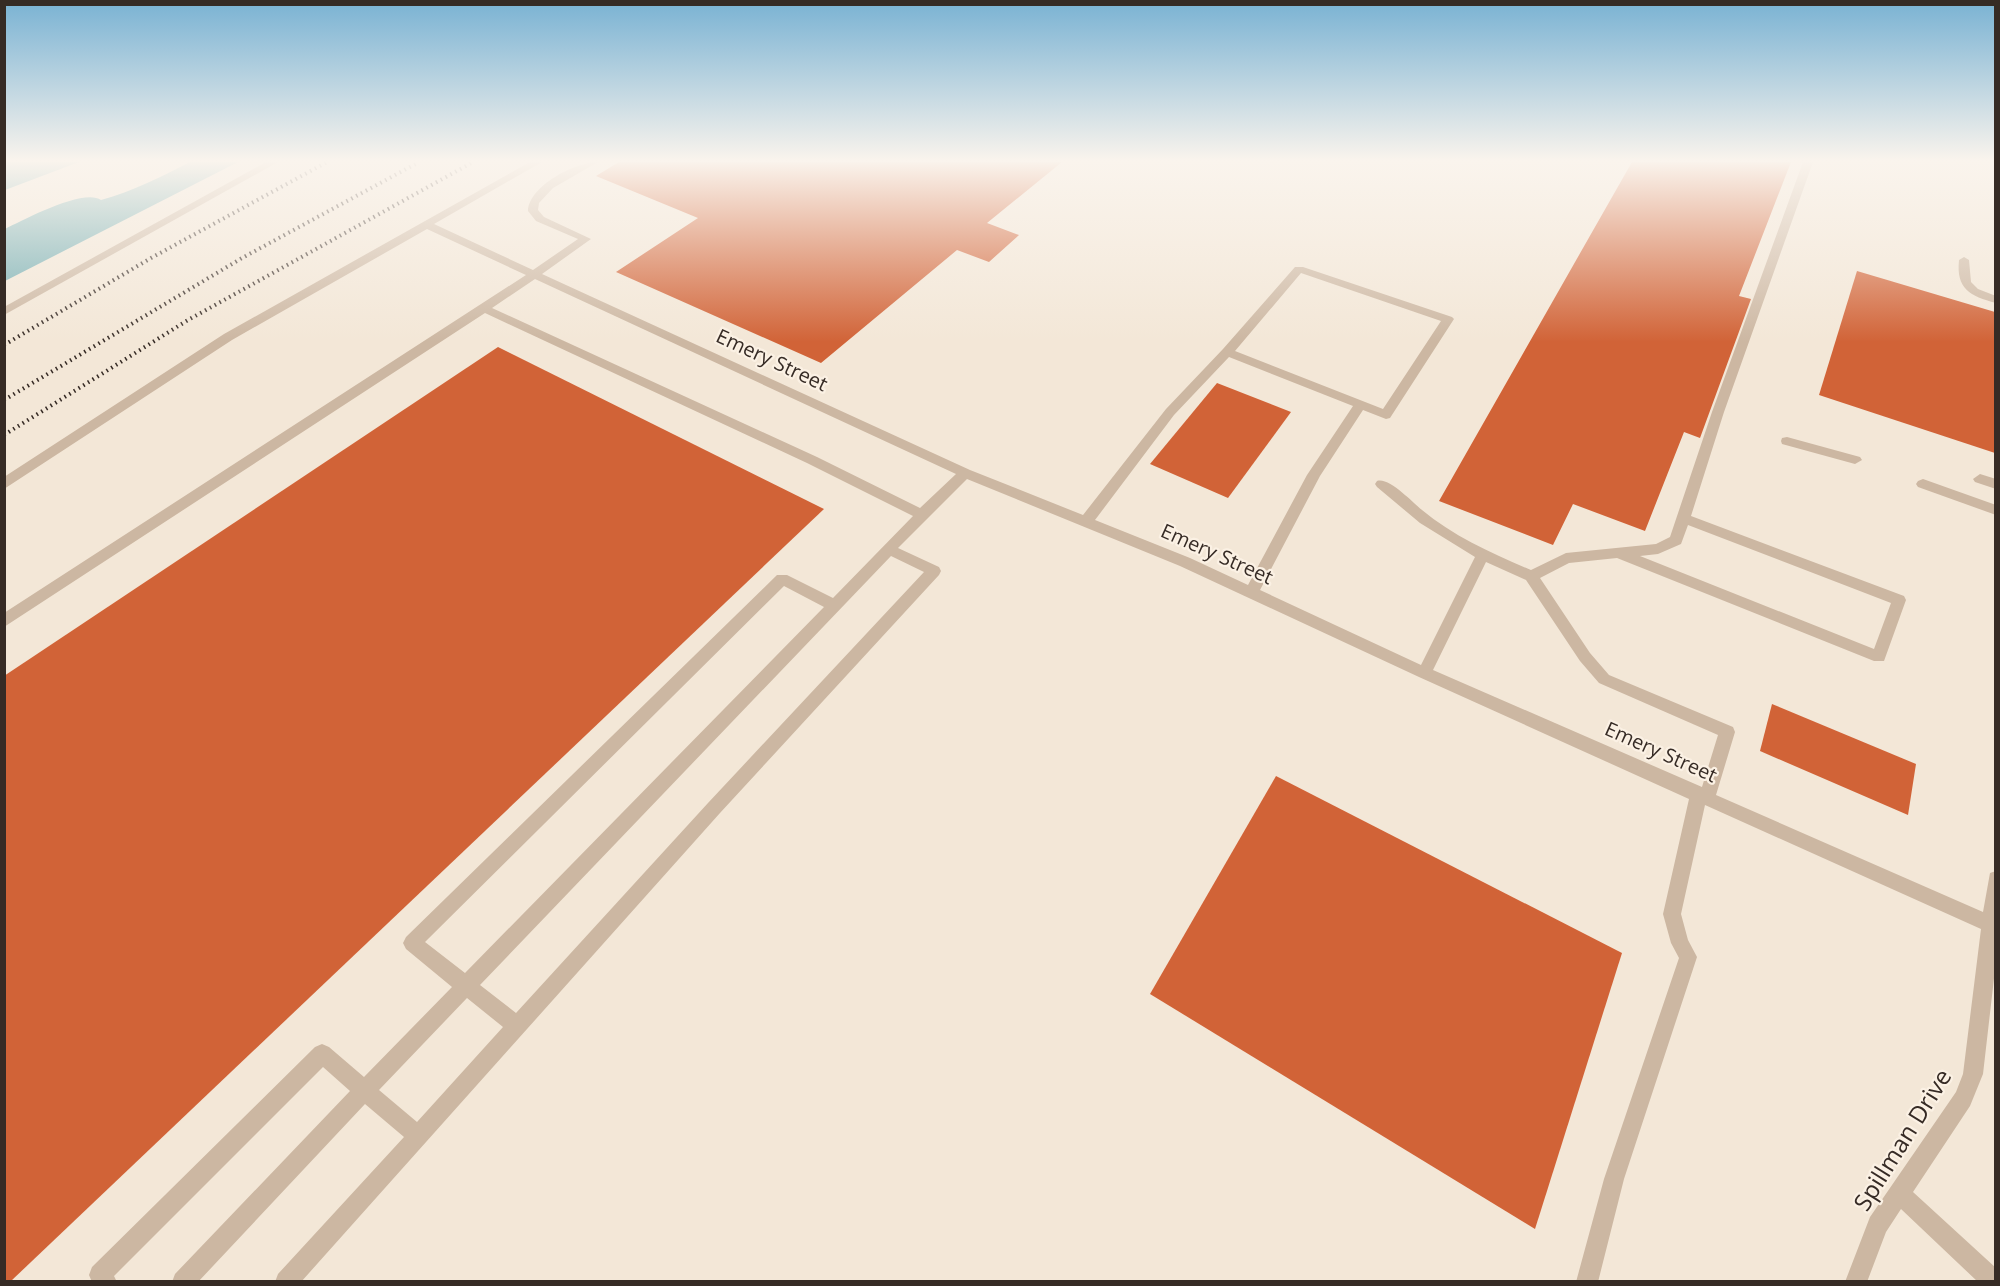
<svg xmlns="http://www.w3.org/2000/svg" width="2000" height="1286" viewBox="0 0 2000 1286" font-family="'Open Sans',sans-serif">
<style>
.water{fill:#74aeb3}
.building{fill:#d16337}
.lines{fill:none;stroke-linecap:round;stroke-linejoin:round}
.minor{fill:#ccb7a2;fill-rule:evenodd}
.rail{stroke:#362b25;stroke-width:4;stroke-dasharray:1.5 4;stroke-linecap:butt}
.labels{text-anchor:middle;stroke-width:4.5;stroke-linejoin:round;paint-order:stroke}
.street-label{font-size:20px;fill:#362b25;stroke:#fbf1e4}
.near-street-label{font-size:24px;fill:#362b25;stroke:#fbf1e4}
</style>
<rect width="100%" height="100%" fill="#f3e7d7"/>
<g class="water">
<path d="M5,162H79L5,190Z"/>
<path d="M190,162H238L5,281V229C24,220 83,188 101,200C133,191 161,177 190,162Z"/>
</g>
<g class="building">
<path d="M619,162H1062L987,223L1019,235L989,262L957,250L821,363L616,272L698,218L596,176Z"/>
<path d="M1632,162H1791L1739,296L1751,299L1700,438L1684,432L1645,531L1573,504L1553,545L1439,501Z"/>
<path d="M1857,271L1995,312V453L1819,395Z"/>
<path d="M498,347L824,509L11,1281H4V676Z"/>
<path d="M1217,383L1291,412L1228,498L1150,464Z"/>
<path d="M1772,704L1916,764L1908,815L1760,751Z"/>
<path d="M1276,776L1622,953L1535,1229L1150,994Z"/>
</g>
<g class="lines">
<g class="minor">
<path d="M266,162H278L4,315V307Z"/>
<path d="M530,162H542L434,224L533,270L578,239L536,221L528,211C529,186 575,162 598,162L553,188L539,203L538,210L544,217L591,239L542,274L970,470L1083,515L1166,409L1223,349L1295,267H1303L1452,317L1454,319L1390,418L1386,419L1363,410L1320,476L1260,590L1421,665L1475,557L1420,523L1377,487L1375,484L1377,481C1389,477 1412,502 1422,510C1453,536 1493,554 1531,570L1566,553L1656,544L1670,537L1712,412L1803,162H1813L1724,412L1691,516L1904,596L1906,600L1884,661H1874L1617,558L1569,563L1540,578L1590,653L1609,675L1733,727L1735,732L1716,795L1983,912L1990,873L1996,871V961L1983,1074L1970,1106L1913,1192L1996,1268V1282H1978L1901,1209L1886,1232L1867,1282H1845L1870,1217L1956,1092L1963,1074L1981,929L1705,805L1681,914L1688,940L1697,957L1624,1179L1598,1282H1576L1604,1179L1679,958L1671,943L1663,914L1689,799L1419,677L1180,566L967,479L898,548L939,567L941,571L939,575L720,813L301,1282H275L278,1274L404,1137L365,1104L198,1282H172L175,1274L350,1091L323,1067L114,1276L117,1282H92L89,1275L92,1267L315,1047L322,1044L329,1047L364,1077L452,987L406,949L403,943L406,937L777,575H787L833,598L913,516L807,463L485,313L4,627V613L526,275L427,229L232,340L4,489V477L224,334ZM1301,273L1441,321L1383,409L1235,351ZM535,279L956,474L920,508L817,457L492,308ZM1229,357L1353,406L1307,475L1248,585L1190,558L1095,520L1174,415ZM1688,525L1891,603L1874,649L1640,556L1658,554L1681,544ZM891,556L924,572L708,803L516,1013L480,985ZM1486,562L1526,580L1580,661L1599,683L1718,735L1702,787L1433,670ZM784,586L824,607L465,973L425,942ZM467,998L503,1027L417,1122L379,1090Z"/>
<path d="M1964,257L1969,260L1971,282L1978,289L1996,296V303C1970,296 1956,289 1959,260Z"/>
<path d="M1787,437L1860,457L1862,460L1855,464L1782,444L1781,441L1782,438Z"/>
<path d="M1980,474L1996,479V489L1975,482L1973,479Z"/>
<path d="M1923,479L1996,505V515L1918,487L1916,484L1918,481Z"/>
</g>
<g class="rail">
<path d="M4,345L151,258L327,162"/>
<path d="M4,400L242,258L419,162"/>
<path d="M4,435L188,320L473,162"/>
</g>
</g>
<linearGradient id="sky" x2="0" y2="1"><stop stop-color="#79b2d3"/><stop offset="0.47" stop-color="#faf4ed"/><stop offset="1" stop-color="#faf4ed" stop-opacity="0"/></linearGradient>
<rect width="2000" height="342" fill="url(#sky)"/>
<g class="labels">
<g class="street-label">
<text transform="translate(772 360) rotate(25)" y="7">Emery Street</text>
<text transform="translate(1217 554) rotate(24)" y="7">Emery Street</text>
<text transform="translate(1661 752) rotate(24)" y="7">Emery Street</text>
</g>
<g class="near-street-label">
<text transform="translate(1903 1140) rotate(-58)" y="8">Spillman Drive</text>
</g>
</g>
<rect width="2000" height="1286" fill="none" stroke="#362b25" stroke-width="12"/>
</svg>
